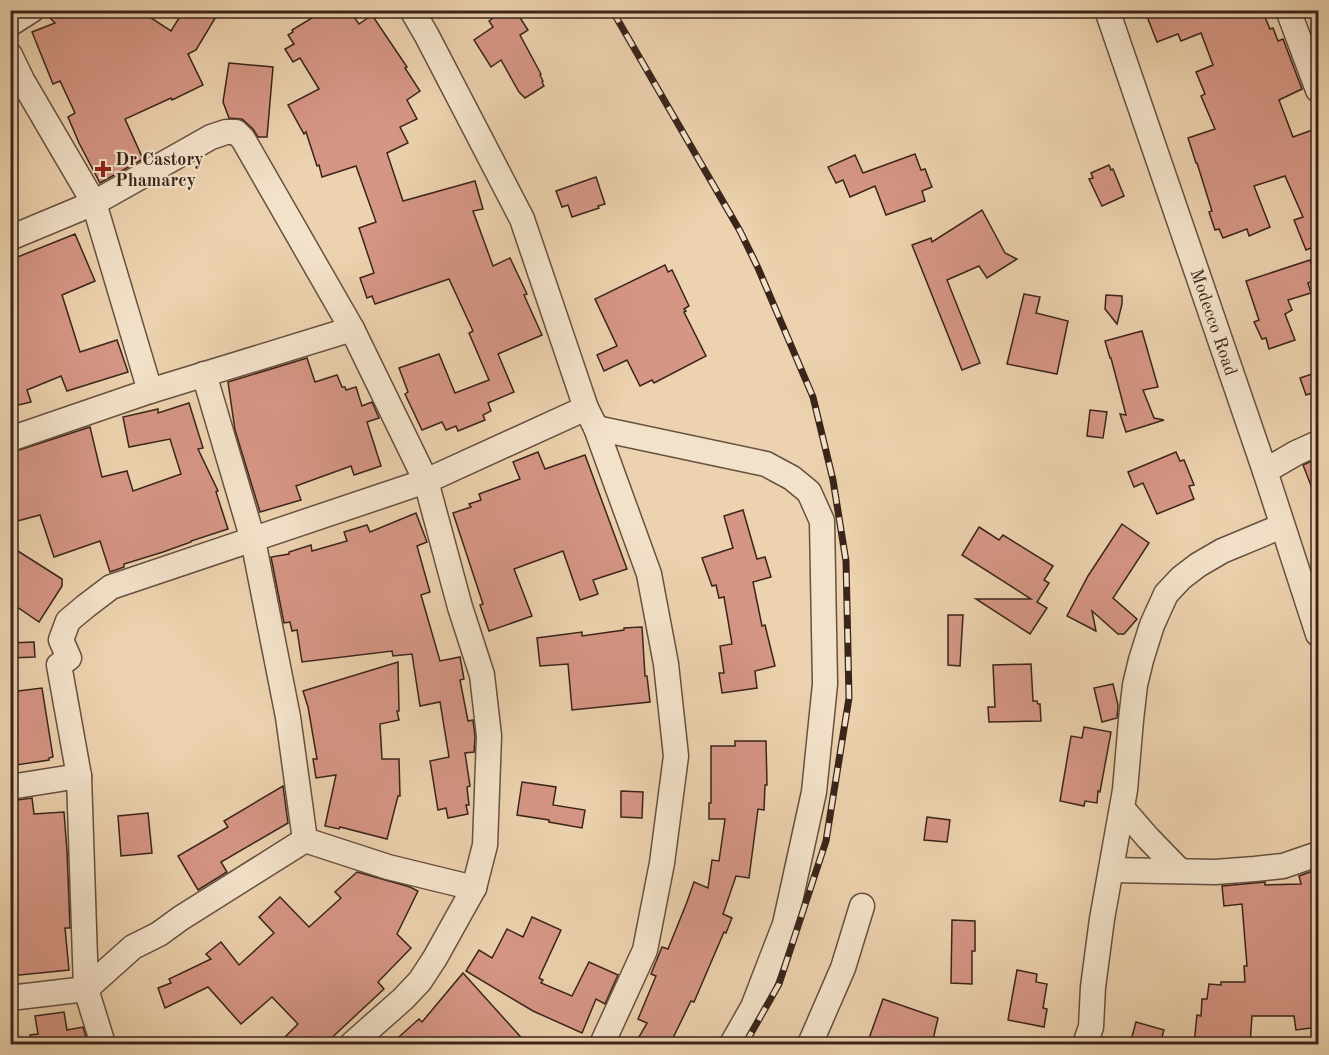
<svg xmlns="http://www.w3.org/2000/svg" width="1329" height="1055" viewBox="0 0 1329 1055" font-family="'Old Standard TT',serif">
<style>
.building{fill:#d69685;stroke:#3a241b;stroke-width:1.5}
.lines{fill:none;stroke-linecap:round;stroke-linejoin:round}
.minor-casing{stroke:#665040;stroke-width:27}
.minor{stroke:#f3e2ca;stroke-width:24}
.rail-casing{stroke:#3a241b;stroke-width:7}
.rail{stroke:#f3e2ca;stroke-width:4.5;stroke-dasharray:14;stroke-linecap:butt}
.poi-dot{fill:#8f2418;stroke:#f3e2ca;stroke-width:2}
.labels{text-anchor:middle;stroke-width:4.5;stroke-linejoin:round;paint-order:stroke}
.poi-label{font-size:18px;font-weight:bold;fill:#3a241b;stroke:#f3e2ca;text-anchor:start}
.street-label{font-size:18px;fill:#3a241b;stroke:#f3e2ca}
</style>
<rect width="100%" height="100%" fill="#ecd2ae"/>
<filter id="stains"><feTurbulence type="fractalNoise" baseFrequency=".00333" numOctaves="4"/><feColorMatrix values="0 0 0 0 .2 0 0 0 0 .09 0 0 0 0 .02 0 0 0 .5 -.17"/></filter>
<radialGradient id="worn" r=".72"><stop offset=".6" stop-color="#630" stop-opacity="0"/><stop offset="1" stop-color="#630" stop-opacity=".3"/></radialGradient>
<g class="building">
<path d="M62,10H139L171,31L184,10H220L196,50L188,54L203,85L172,100L171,98L125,119L143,159L100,183L79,143L68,117L75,113L60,81L53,84L32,32L55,23L49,17Z"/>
<path d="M325,10H349L359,24L372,15L407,67L405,68L420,91L407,100L417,119L400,127L408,143L387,153L403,201L475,181L483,209L473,211L493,266L510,258L527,294L524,295L542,335L498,354L514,392L488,403L491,411L483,415L485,420L458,431L456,426L446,430L442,422L422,430L405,394L408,392L399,368L439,354L455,393L489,380L469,333L473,331L449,279L375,304L372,296L367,298L360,278L374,273L359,228L376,222L356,166L322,177L319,165L317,166L306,132L304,134L288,105L319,89L300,58L293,62L285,49L294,44L288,35L293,32L292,30Z"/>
<path d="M504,10H515L528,30L520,35L541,74L540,75L543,81L542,82L544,86L525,98L519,92L501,60L491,67L474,40L493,27L489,21Z"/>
<path d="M1156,10H1225L1228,18L1247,10H1262L1270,29L1273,28L1278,41L1283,39L1302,89L1279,100L1293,137L1315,129L1318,139V251L1316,246L1306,250L1294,220L1303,217L1285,176L1254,186L1270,227L1249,236L1247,229L1223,238L1219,229L1215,230L1209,212L1212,211L1197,163H1196L1188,138L1215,129L1201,96L1205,94L1196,72L1213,65L1201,33L1181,41L1178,34L1157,42L1146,14Z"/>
<path d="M229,63L273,67L267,137H258L253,129L242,119L229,118L223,102Z"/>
<path d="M915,154L921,170L925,169L932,187L922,191L925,201L886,215L875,186L850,197L843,180L836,183L828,167L855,155L863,173Z"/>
<path d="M1109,165L1111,170L1113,169L1124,196L1102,206L1089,179L1093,178L1091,173Z"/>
<path d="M596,177L605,204L598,206L599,208L572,217L568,205L562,207L556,191Z"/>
<path d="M982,210L1005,253L1017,259L987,278L979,266L947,280L980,363L962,370L912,245L931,238L932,242Z"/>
<path d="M75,234L95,281L62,295L80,352L117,340L128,372L67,391L61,376L27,390L31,402L10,407V260Z"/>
<path d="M1310,260L1316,280L1308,283L1311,293L1288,300L1292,310L1285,314L1295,340L1269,349L1266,338L1262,339L1254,322L1259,320L1246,281Z"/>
<path d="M665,265L668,272L672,270L689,306L684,309L686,311L684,312L706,356L654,383L652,380L640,386L627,360L604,371L597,355L617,346L595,299Z"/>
<path d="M1024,294L1040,297L1036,313L1068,321L1057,374L1007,364Z"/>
<path d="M1106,295L1122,296V304L1117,324L1105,309Z"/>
<path d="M1142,331L1158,387L1143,390L1154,418L1164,420L1126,432L1120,414L1126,415L1111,358H1110L1105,341Z"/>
<path d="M307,358L315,382L337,375L342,387H345L346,390L356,387L362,406L372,402L379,418L367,422L381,466L354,475L351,466L296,486L301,500L260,512L235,430L228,382Z"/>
<path d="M1318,372V391L1306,395L1300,378Z"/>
<path d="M189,403L203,448L198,449L218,491L216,492L228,529L191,541V542L163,552L124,564V567L110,572L100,541L54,557L40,515L10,523V453L90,427L102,477L127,471L133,491L181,474L170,439L129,447L123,417L158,409V413Z"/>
<path d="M1090,410L1107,412L1103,438L1087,436Z"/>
<path d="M538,452L545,469L585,455L627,569L593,580L598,594L580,600L563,551L514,569L532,616L489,631L480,605L483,604L453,513L471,507L469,504L481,500L479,494L520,479L513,462Z"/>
<path d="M1176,452L1180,461L1184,460L1194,485L1189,486L1194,499L1157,514L1143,483L1134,487L1128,472Z"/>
<path d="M1318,458V501H1317L1303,465Z"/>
<path d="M743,510L757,559L765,557L771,577L753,582L762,626L765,625L775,666L755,671L757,688L722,693L719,673H724L720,646L732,644L724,597L719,598L716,585L712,586L702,558L733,548L724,516Z"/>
<path d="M416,513L427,542L417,546L430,592L421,595L440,661L460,657L464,679L460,680L468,721L473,720L475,737L474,752L465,753L470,786L467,787L469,805H466L468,814L448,818L446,808L438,810L430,761L449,757L440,702L420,706L412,654L393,656L392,651L302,662L297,630L292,631L290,622L284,623L271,557L289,554V552L311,545L312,551L347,541L344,532L367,525L370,532Z"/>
<path d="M1122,524L1149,543L1113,598L1137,619L1124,634H1118L1092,611L1096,631L1067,616L1088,576Z"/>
<path d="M979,527L999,540L1003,535L1053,566L1044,580L1049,583L1037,602L1047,608L1030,634L976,599H1031L962,555Z"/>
<path d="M10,546L62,579V586L39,622L10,602Z"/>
<path d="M948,615H963L960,666L948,665Z"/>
<path d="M642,627L645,676H647L650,702L572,710L568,664L540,666L537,638L582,632V636L624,630V628Z"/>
<path d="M34,642L35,657L10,658V643Z"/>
<path d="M398,662L399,711H397L399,720L380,724L382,759H399L400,796H398L387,839L340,827L339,829L325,826L336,775L316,778L313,759H317L308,707L303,691Z"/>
<path d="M1031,664L1033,701H1037L1038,704H1040L1041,721L989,722L988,707H995L993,665Z"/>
<path d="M1113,684L1118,705L1117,718L1102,722L1094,688Z"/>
<path d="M42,688L53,757L49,758V760L10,766V692Z"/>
<path d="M1084,727L1111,732L1100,792L1098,791L1097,803L1085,801L1084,806L1060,801L1071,736L1082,738Z"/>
<path d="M735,741H766L767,785H765L764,810L758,809L749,878L736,876L723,914L732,918L726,933L724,932L694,1002L691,1001L670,1044H635L647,1023L638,1019L656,976L651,974L662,947L668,949L687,902L694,882L708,888L712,860L719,861L725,819H709V803H711V746H735Z"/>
<path d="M522,782L556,787L553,805L585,810L582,828L549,822V820L517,815Z"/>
<path d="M283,786L288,823L221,862L227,872L198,890L178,856L228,827L224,821Z"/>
<path d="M621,791L643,792L642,818L621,817Z"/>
<path d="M32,798L34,814L64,812L67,851L70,928H65L69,970L10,976V801Z"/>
<path d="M148,813L152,853L121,856L118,816Z"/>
<path d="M927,817L950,820L947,842L924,840Z"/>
<path d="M1318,869V1027L1296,1030L1294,1016H1252L1250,1044H1194L1197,1015L1201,1016L1202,999H1207L1209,984L1221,985V982H1245L1244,966H1247L1242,904L1224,906L1222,886L1265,882V885L1301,884L1299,876Z"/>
<path d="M357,872L410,887L418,891L397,934L411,948L378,982L384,989L325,1044H317L310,1037L302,1044H278L298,1024L272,997L241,1024L208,987L165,1008L158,988L171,983L169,979L211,959L206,954L221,942L239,965L274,933L259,917L280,897L309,927L341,898L335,892Z"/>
<path d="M532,917L561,930L539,978L543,980L541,983L572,996L589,962L618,975L605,1004L596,999L582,1033L533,1011L466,971L479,950L492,958L507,929L523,937Z"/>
<path d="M952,920L975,921V951H972V984L951,983Z"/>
<path d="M1017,970L1037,974L1036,982L1047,984L1043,1008L1047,1009L1044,1027L1008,1020Z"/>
<path d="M463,973L527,1044H391L419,1019L422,1022Z"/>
<path d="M883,999L938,1018L932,1044H925L905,1040L904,1044H867Z"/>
<path d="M64,1012L67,1030L83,1027L88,1044H30V1035L38,1034L35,1016Z"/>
<path d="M1136,1022L1164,1030L1160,1044H1130Z"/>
</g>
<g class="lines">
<defs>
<g id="minor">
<path d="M412,10L427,36L522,219L586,408L596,428L649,574L666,664L676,756L662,863L645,950L602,1044"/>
<path id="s1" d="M1107,10L1265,471L1318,634"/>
<path d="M1288,10L1318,90"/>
<path d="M10,24L32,10"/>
<path d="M10,55L22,80L94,203L150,391"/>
<path d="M10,238L94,203L211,137L226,132H236L243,139L352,329L426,481L460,607L482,675L489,736L485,845L474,888L435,958L420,981L403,999L352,1044"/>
<path d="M204,374L253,540L288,717L305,840L388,867L474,888"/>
<path d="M596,428L766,464L792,478L809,492L822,521L825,684L814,792L785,924L753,1007L732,1044"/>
<path d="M10,439L150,391L352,329"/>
<path d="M1265,471L1296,453L1318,443"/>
<path d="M10,787L79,776"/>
<path d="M1122,808L1148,838L1180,871"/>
<path d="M1112,870L1215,872L1255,869L1283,866L1318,854"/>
<path d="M10,998L86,989L133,947L159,934L181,918L305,840"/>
<path d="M103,1044L86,989L79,776L59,665L69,658L61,640L68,621L86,606L111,587L426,481L586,408"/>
<path d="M810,1044L843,968L862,906"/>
<path d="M1085,1044L1091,1027L1093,987L1102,919L1125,790L1131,720L1135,685L1141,660L1152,625L1166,594L1181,578L1198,565L1222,551L1282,526"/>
</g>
</defs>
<use href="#minor" class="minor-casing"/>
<use href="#minor" class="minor"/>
<defs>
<path id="rail" d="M612,10L740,231L758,268L813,397L833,480L846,561L849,698L826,841L779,984L745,1044"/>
</defs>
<use href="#rail" class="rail-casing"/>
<use href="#rail" class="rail"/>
</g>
<path class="poi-dot" d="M100 160h6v6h6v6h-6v6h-6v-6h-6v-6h6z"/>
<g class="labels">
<g class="poi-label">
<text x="115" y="165">Dr Castory<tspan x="115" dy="21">Phamarcy</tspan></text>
</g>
<g class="street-label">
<text dy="6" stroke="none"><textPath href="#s1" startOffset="330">Modecco Road</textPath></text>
</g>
</g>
<rect width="1329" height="1055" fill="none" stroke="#ecd2ae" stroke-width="36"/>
<rect x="12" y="12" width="1305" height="1031" fill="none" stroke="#3a241b" stroke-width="3"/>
<rect x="18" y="18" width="1293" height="1019" fill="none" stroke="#3a241b" stroke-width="1.5"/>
<rect width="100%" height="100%" filter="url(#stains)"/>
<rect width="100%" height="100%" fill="url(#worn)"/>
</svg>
